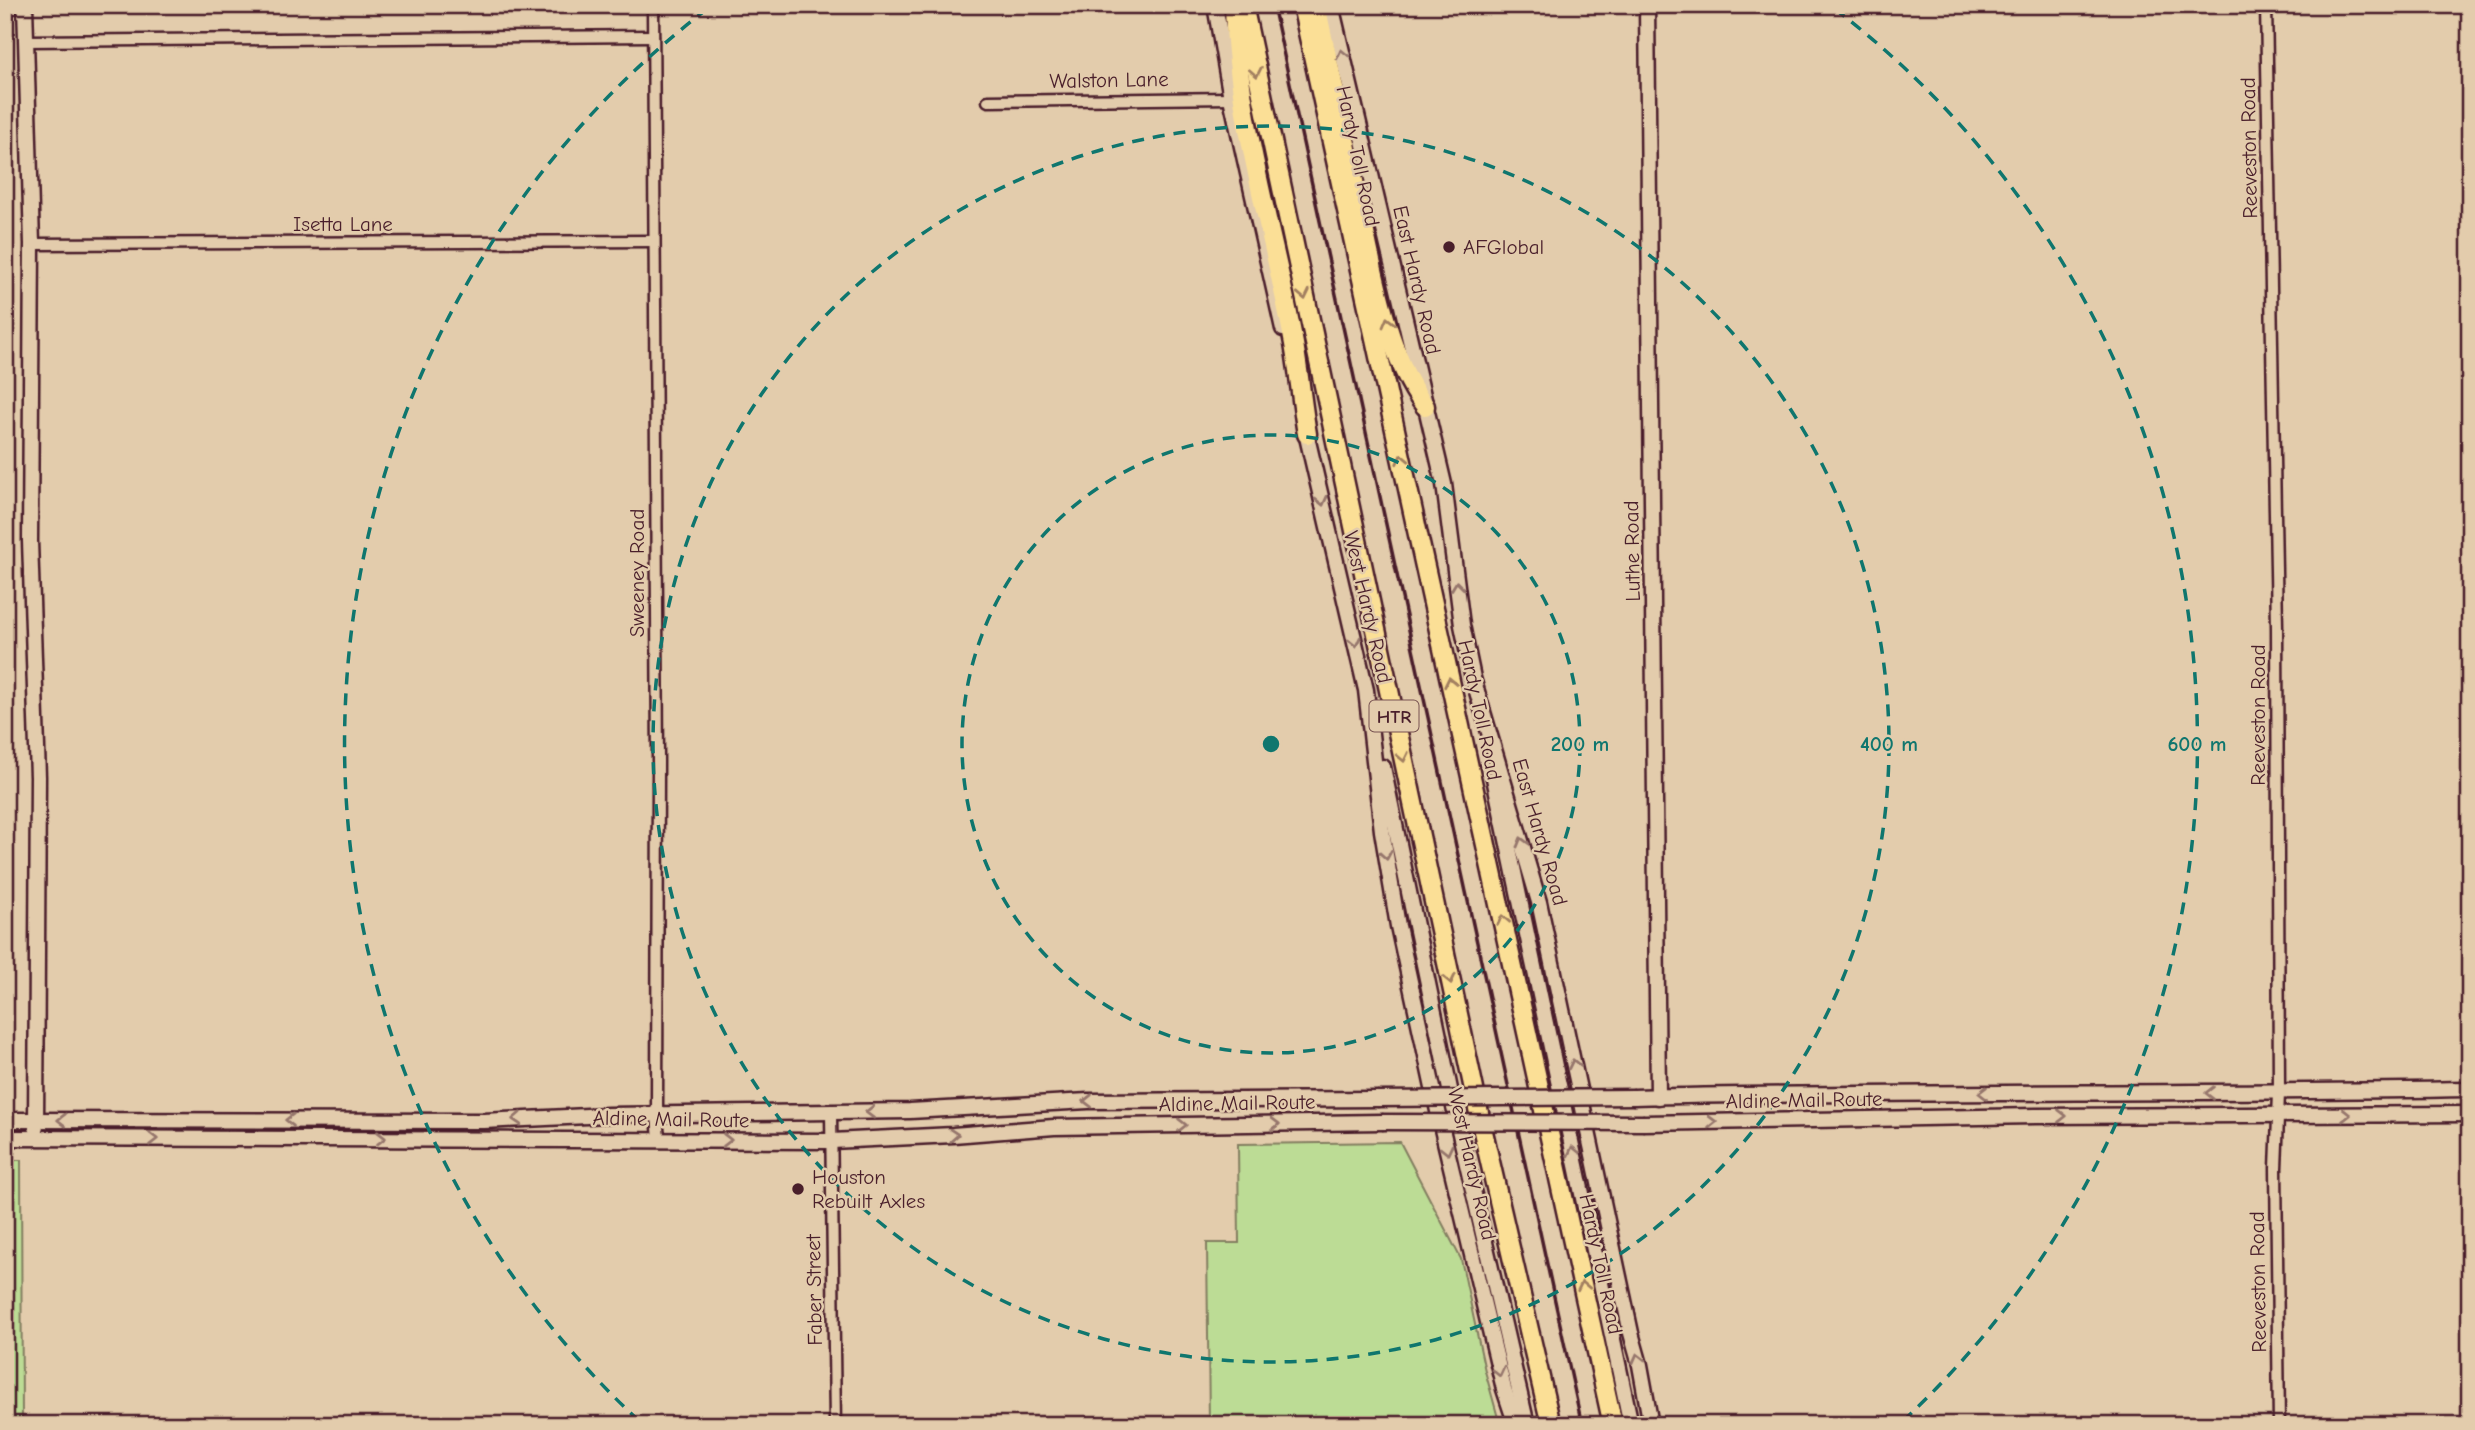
<svg xmlns="http://www.w3.org/2000/svg" width="2475" height="1430" viewBox="0 0 2475 1430" font-family="'Comic Neue',sans-serif">
<style>
.green{fill:#bcdc95;stroke:#837e60;stroke-width:2}
.lines{fill:none;stroke-linecap:round;stroke-linejoin:round}
.street-casing{stroke:#4a1f2b;stroke-width:15}
.secondary-casing{stroke:#4a1f2b;stroke-width:19}
.highway-casing{stroke:#4a1f2b;stroke-width:23}
.street{stroke:#e3ccac;stroke-width:10}
.secondary{stroke:#e3ccac;stroke-width:14}
.highway{stroke:#fbdf96;stroke-width:18}
.rail{stroke:#4a1f2b;stroke-width:3.5}
.secondary-bridge-casing{stroke:#4a1f2b;stroke-width:19;stroke-linecap:butt}
.secondary-bridge{stroke:#e3ccac;stroke-width:14}
.oneway{stroke:#96766c}
.oneway2{stroke:#a27f60}
.ring{fill:none;stroke:#0f766e;stroke-width:3.5;stroke-dasharray:12 9}
.poi-dot{fill:#4a1f2b;stroke:#e3ccac;stroke-width:2.5}
.labels{text-anchor:middle;stroke-width:5;stroke-linejoin:round;paint-order:stroke}
.shield{fill:#e3ccac;stroke:#785352;stroke-width:2}
.shield-label{font-size:19px;font-weight:bold;fill:#4a1f2b}
.street-label{font-size:21px;fill:#4a1f2b;stroke:#e3ccac}
.poi-label{font-size:21px;fill:#4a1f2b;stroke:#e3ccac;text-anchor:start}
.centre{fill:#0f766e;stroke:#e3ccac;stroke-width:3.5}
.ring-label{font-size:21px;text-anchor:middle;font-weight:bold;fill:#0f766e;stroke:#e3ccac;stroke-width:5;stroke-linejoin:round;paint-order:stroke}
</style>
<rect width="100%" height="100%" fill="#e3ccac"/>
<filter id="ink" filterUnits="userSpaceOnUse"><feTurbulence type="fractalNoise" baseFrequency=".0143" numOctaves="2"/><feDisplacementMap in="SourceGraphic" scale="14" xChannelSelector="R" yChannelSelector="G"/><feConvolveMatrix kernelMatrix="1 2 1 2 8 2 1 2 1" color-interpolation-filters="sRGB"/></filter>
<g filter="url(#ink)">
<g class="green">
<path d="M1400,1142L1461,1259L1485,1371L1500,1425H1209L1207,1243H1239L1238,1144Z"/>
<path d="M5,1160H21L22,1425H5Z"/>
</g>
<g class="lines">
<defs>
<g id="street">
<path d="M653,5L658,761L657,1114L659,1140"/>
<path d="M2266,5L2277,627L2279,1093L2276,1168L2279,1425"/>
<path d="M26,41L653,36"/>
<path d="M988,101L1231,98"/>
<path d="M32,244L654,241"/>
<path d="M831,1113L835,1425"/>
</g>
<g id="secondary">
<path d="M25,5L32,244L30,541L38,777L36,1127"/>
<path d="M1215,5L1231,98L1283,329"/>
<path d="M1331,5L1444,484L1462,625L1473,678L1539,902L1631,1333L1640,1365L1651,1425"/>
<path d="M1647,5L1658,1097"/>
<path d="M1304,424L1366,690L1382,831L1398,926L1441,1125L1504,1389L1516,1425"/>
<path d="M1383,767L1452,1099L1527,1425"/>
<path d="M1494,778L1631,1425"/>
<path d="M1634,1097C1913,1091 2191,1094 2470,1089"/>
<path d="M5,1120L484,1121L608,1115L910,1111L1088,1101L1377,1099"/>
<path d="M1644,1123L2035,1116L2470,1114"/>
<path d="M5,1138L832,1141L953,1135L1054,1127L1382,1122"/>
</g>
<g id="highway">
<path d="M1234,5C1237,120 1273,231 1294,344C1299,373 1302,404 1307,434"/>
<path d="M1243,5L1482,1127L1551,1425"/>
<path d="M1302,5L1613,1425"/>
<path d="M1316,5C1330,72 1345,138 1359,204C1372,265 1387,357 1425,406"/>
</g>
</defs>
<use href="#street" class="street-casing"/>
<use href="#secondary" class="secondary-casing"/>
<use href="#highway" class="highway-casing"/>
<use href="#street" class="street"/>
<use href="#secondary" class="secondary"/>
<use href="#highway" class="highway"/>
<path class="rail" d="M1273,5L1582,1425"/>
<defs>
<g id="secondary-bridge">
<path d="M1377,1099L1634,1097"/>
<path d="M1382,1122L1644,1123"/>
</g>
</defs>
<use href="#secondary-bridge" class="secondary-bridge-casing"/>
<use href="#secondary-bridge" class="secondary-bridge"/>
</g>
<defs><path id="oneway-chevron" d="M-2-3.5L2.5 0L-2 3.5" fill="none" stroke-width="1.6" stroke-linecap="round" stroke-linejoin="round" transform="scale(1.75)"/></defs>
<g class="oneway">
<use href="#oneway-chevron" transform="translate(1342 54) rotate(-103)"/>
<use href="#oneway-chevron" transform="translate(1322 501) rotate(77)"/>
<use href="#oneway-chevron" transform="translate(1457 586) rotate(-97)"/>
<use href="#oneway-chevron" transform="translate(1355 642) rotate(77)"/>
<use href="#oneway-chevron" transform="translate(1522 842) rotate(-106)"/>
<use href="#oneway-chevron" transform="translate(1386 855) rotate(80)"/>
<use href="#oneway-chevron" transform="translate(1574 1064) rotate(-102)"/>
<use href="#oneway-chevron" transform="translate(1983 1093) rotate(180)"/>
<use href="#oneway-chevron" transform="translate(2210 1093) rotate(180)"/>
<use href="#oneway-chevron" transform="translate(1088 1101) rotate(179)"/>
<use href="#oneway-chevron" transform="translate(870 1112) rotate(179)"/>
<use href="#oneway-chevron" transform="translate(2346 1115)"/>
<use href="#oneway-chevron" transform="translate(2062 1116)"/>
<use href="#oneway-chevron" transform="translate(517 1119) rotate(177)"/>
<use href="#oneway-chevron" transform="translate(62 1120) rotate(-180)"/>
<use href="#oneway-chevron" transform="translate(290 1120) rotate(-180)"/>
<use href="#oneway-chevron" transform="translate(1712 1122) rotate(-1)"/>
<use href="#oneway-chevron" transform="translate(1275 1124) rotate(-1)"/>
<use href="#oneway-chevron" transform="translate(1182 1125)"/>
<use href="#oneway-chevron" transform="translate(954 1135) rotate(-4)"/>
<use href="#oneway-chevron" transform="translate(381 1138)"/>
<use href="#oneway-chevron" transform="translate(153 1139)"/>
<use href="#oneway-chevron" transform="translate(727 1140)"/>
<use href="#oneway-chevron" transform="translate(1447 1150) rotate(77)"/>
<use href="#oneway-chevron" transform="translate(1573 1151) rotate(-103)"/>
<use href="#oneway-chevron" transform="translate(1638 1358) rotate(-104)"/>
<use href="#oneway-chevron" transform="translate(1499 1372) rotate(77)"/>
</g>
<g class="oneway2">
<use href="#oneway-chevron" transform="translate(1256 72) rotate(79)"/>
<use href="#oneway-chevron" transform="translate(1304 295) rotate(78)"/>
<use href="#oneway-chevron" transform="translate(1388 322) rotate(-105)"/>
<use href="#oneway-chevron" transform="translate(1402 459) rotate(-102)"/>
<use href="#oneway-chevron" transform="translate(1450 682) rotate(-102)"/>
<use href="#oneway-chevron" transform="translate(1403 757) rotate(78)"/>
<use href="#oneway-chevron" transform="translate(1503 920) rotate(-102)"/>
<use href="#oneway-chevron" transform="translate(1450 979) rotate(78)"/>
<use href="#oneway-chevron" transform="translate(1583 1286) rotate(-102)"/>
</g>
</g>
<g class="ring">
<circle cx="1271" cy="744" r="309"/>
<circle cx="1271" cy="744" r="618"/>
<path d="M639 1421A926 926 0 0 1 707 9M1835 9A926 926 0 0 1 1903 1421"/>
</g>
<g class="poi-dot">
<circle cx="1449" cy="247" r="7"/>
<circle cx="798" cy="1189" r="7"/>
</g>
<g class="labels">
<rect class="shield" x="1369.5" y="700.5" width="49" height="31" rx="5"/>
<g class="shield-label">
<text x="1394" y="723">HTR</text>
</g>
<g class="street-label">
<text transform="translate(1109 80) rotate(-1)" y="7">Walston Lane</text>
<text transform="translate(2249 148) rotate(-91)" y="7">Reeveston Road</text>
<text transform="translate(1358 156) rotate(78)" y="7">Hardy Toll Road</text>
<text x="343" y="231">Isetta Lane</text>
<text transform="translate(1417 280) rotate(77)" y="7">East Hardy Road</text>
<text transform="translate(1632 551) rotate(-91)" y="7">Luthe Road</text>
<text transform="translate(637 573) rotate(-90)" y="7">Sweeney Road</text>
<text transform="translate(1368 607) rotate(77)" y="7">West Hardy Road</text>
<text transform="translate(1480 710) rotate(78)" y="7">Hardy Toll Road</text>
<text transform="translate(2258 715) rotate(-90)" y="7">Reeveston Road</text>
<text transform="translate(1540 832) rotate(74)" y="7">East Hardy Road</text>
<text transform="translate(1804 1100) rotate(-1)" y="7">Aldine Mail Route</text>
<text transform="translate(1237 1103) rotate(-1)" y="7">Aldine Mail Route</text>
<text transform="translate(671 1119) rotate(1)" y="7">Aldine Mail Route</text>
<text transform="translate(1472 1164) rotate(77)" y="7">West Hardy Road</text>
<text transform="translate(1601 1264) rotate(78)" y="7">Hardy Toll Road</text>
<text transform="translate(2258 1282) rotate(-91)" y="7">Reeveston Road</text>
<text transform="translate(814 1290) rotate(-91)" y="7">Faber Street</text>
</g>
<g class="poi-label">
<text x="1463" y="254">AFGlobal</text>
<text x="812" y="1184">Houston<tspan x="812" dy="24">Rebuilt Axles</tspan></text>
</g>
</g>
<circle cx="1271" cy="744" r="10" class="centre"/>
<g class="ring-label">
<text x="1580" y="751">200 m</text>
<text x="1889" y="751">400 m</text>
<text x="2197" y="751">600 m</text>
</g>
<rect width="2475" height="1430" fill="none" stroke="#e3ccac" stroke-width="28"/>
<rect x="14" y="14" width="2447" height="1402" fill="none" stroke="#4a1f2b" stroke-width="2.5" filter="url(#ink)"/>
</svg>
